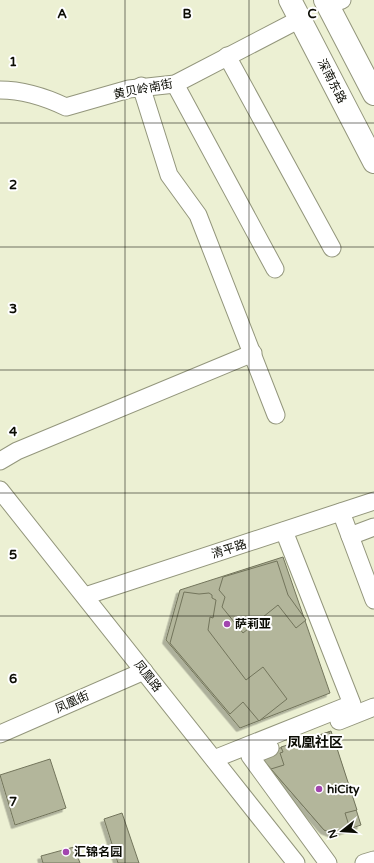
<svg xmlns="http://www.w3.org/2000/svg" width="374" height="863" viewBox="0 0 374 863" font-family="'Varela Round','Noto Sans SC',sans-serif">
<style>
.building{fill:#b3b69b;stroke:#73755c;filter:url(#shadow)}
.lines{fill:none;stroke-linecap:round;stroke-linejoin:round}
.minor-casing{stroke:#93967c;stroke-width:19}
.major-casing{stroke:#93967c;stroke-width:24}
.minor{stroke:#fff;stroke-width:17}
.major{stroke:#fff;stroke-width:22}
.grid{fill:none;stroke:#0b0c04;stroke-width:1;stroke-opacity:0.55}
.poi-dot{fill:#a245af;stroke:#fff;stroke-width:1.5}
.labels{text-anchor:middle;stroke-width:4;stroke-linejoin:round;paint-order:stroke}
.street-label{font-size:12px;fill:#0b0c04;stroke:#fff}
.poi-label{font-size:12px;font-weight:bold;fill:#0b0c04;stroke:#fff;text-anchor:start}
.quarter-label{font-size:14px;font-weight:bold;fill:#0b0c04;stroke:#fff}
.grid-label{font-size:13px;text-anchor:middle;font-weight:bold;fill:#0b0c04;stroke:#fff;stroke-width:4;stroke-linejoin:round;paint-order:stroke}
</style>
<defs>
<filter id="shadow"><feDropShadow dx="-3.5" dy="3.5" stdDeviation="0" flood-color="#0004"/></filter>
</defs>
<rect width="100%" height="100%" fill="#ecf0d3"/>
<g class="building">
<path d="M283,557L330,693L240,728L166,640L180,590Z"/>
<path d="M277,561L288,595L306,620L296,628L278,605L243,633L222,607L225,597L219,590L223,577Z"/>
<path d="M184,592L199,594L209,593L212,595V598L216,600L213,618L210,617L208,630L246,680L263,667L287,699L259,721L243,702L230,714L170,643Z"/>
<path d="M331,731L361,825L334,834L324,830L259,755Z"/>
<path d="M329,732L330,737L333,736L357,810L345,813L350,829L334,834L324,830L271,769L284,765L280,753L283,752L281,747L297,742L299,746L313,742L312,738Z"/>
<path d="M50,759L66,808L15,825L0,775Z"/>
<path d="M122,813L139,863H118L104,819Z"/>
<path d="M74,847L80,863H43L41,856Z"/>
</g>
<g class="lines">
<defs>
<g id="minor">
<path d="M328,5L342,0"/>
<path d="M227,56L332,248"/>
<path d="M175,84L275,269"/>
<path d="M141,86L169,175L198,215L276,415"/>
<path d="M0,90C23,90 45,97 66,107L129,89L175,84L300,19"/>
<path d="M0,461L17,451L253,353"/>
<path d="M0,490L296,863"/>
<path d="M341,512L374,600"/>
<path d="M350,536L374,527"/>
<path d="M85,596L374,501"/>
<path d="M339,721L374,707"/>
<path d="M0,734L144,671"/>
<path d="M270,748L250,756L328,863"/>
<path d="M214,759L352,704L284,531"/>
<path d="M364,863L374,860"/>
</g>
<g id="major">
<path d="M290,0L374,162"/>
<path d="M325,0L374,94"/>
</g>
</defs>
<use href="#minor" class="minor-casing"/>
<use href="#major" class="major-casing"/>
<use href="#minor" class="minor"/>
<use href="#major" class="major"/>
</g>
<path class="grid" d="M125,0V863M249,0V863M0,123H374M0,247H374M0,370H374M0,493H374M0,616H374M0,740H374"/>
<g class="poi-dot">
<circle cx="227" cy="624" r="4"/>
<circle cx="319" cy="789" r="4"/>
<circle cx="66" cy="852" r="4"/>
</g>
<g class="labels">
<g class="street-label">
<text transform="translate(332 81) rotate(63)" y="4">深南东路</text>
<text transform="translate(143 89) rotate(-11)" y="4">黄贝岭南街</text>
<text transform="translate(229 549) rotate(-18)" y="4">清平路</text>
<text transform="translate(148 676) rotate(52)" y="4">凤凰路</text>
<text transform="translate(72 702) rotate(-24)" y="4">凤凰街</text>
</g>
<g class="poi-label">
<text x="235" y="628">萨莉亚</text>
<text x="327" y="793">hiCity</text>
<text x="74" y="856">汇锦名园</text>
</g>
<g class="quarter-label">
<text x="315" y="747">凤凰社区</text>
</g>
</g>
<g class="grid-label">
<text x="62" y="18">A</text>
<text x="187" y="18">B</text>
<text x="312" y="18">C</text>
<text x="13" y="66">1</text>
<text x="13" y="189">2</text>
<text x="13" y="313">3</text>
<text x="13" y="436">4</text>
<text x="13" y="559">5</text>
<text x="13" y="683">6</text>
<text x="13" y="806">7</text>
</g>
<g transform="translate(342 831) rotate(253)" stroke="#ffffff" stroke-width="3" paint-order="stroke">
<path d="M0-3L7 15L0 10L-7 15Z" fill="#0b0c04"/>
<text y="-6" font-size="11" font-weight="bold" text-anchor="middle" fill="#0b0c04">N</text>
</g>
</svg>
